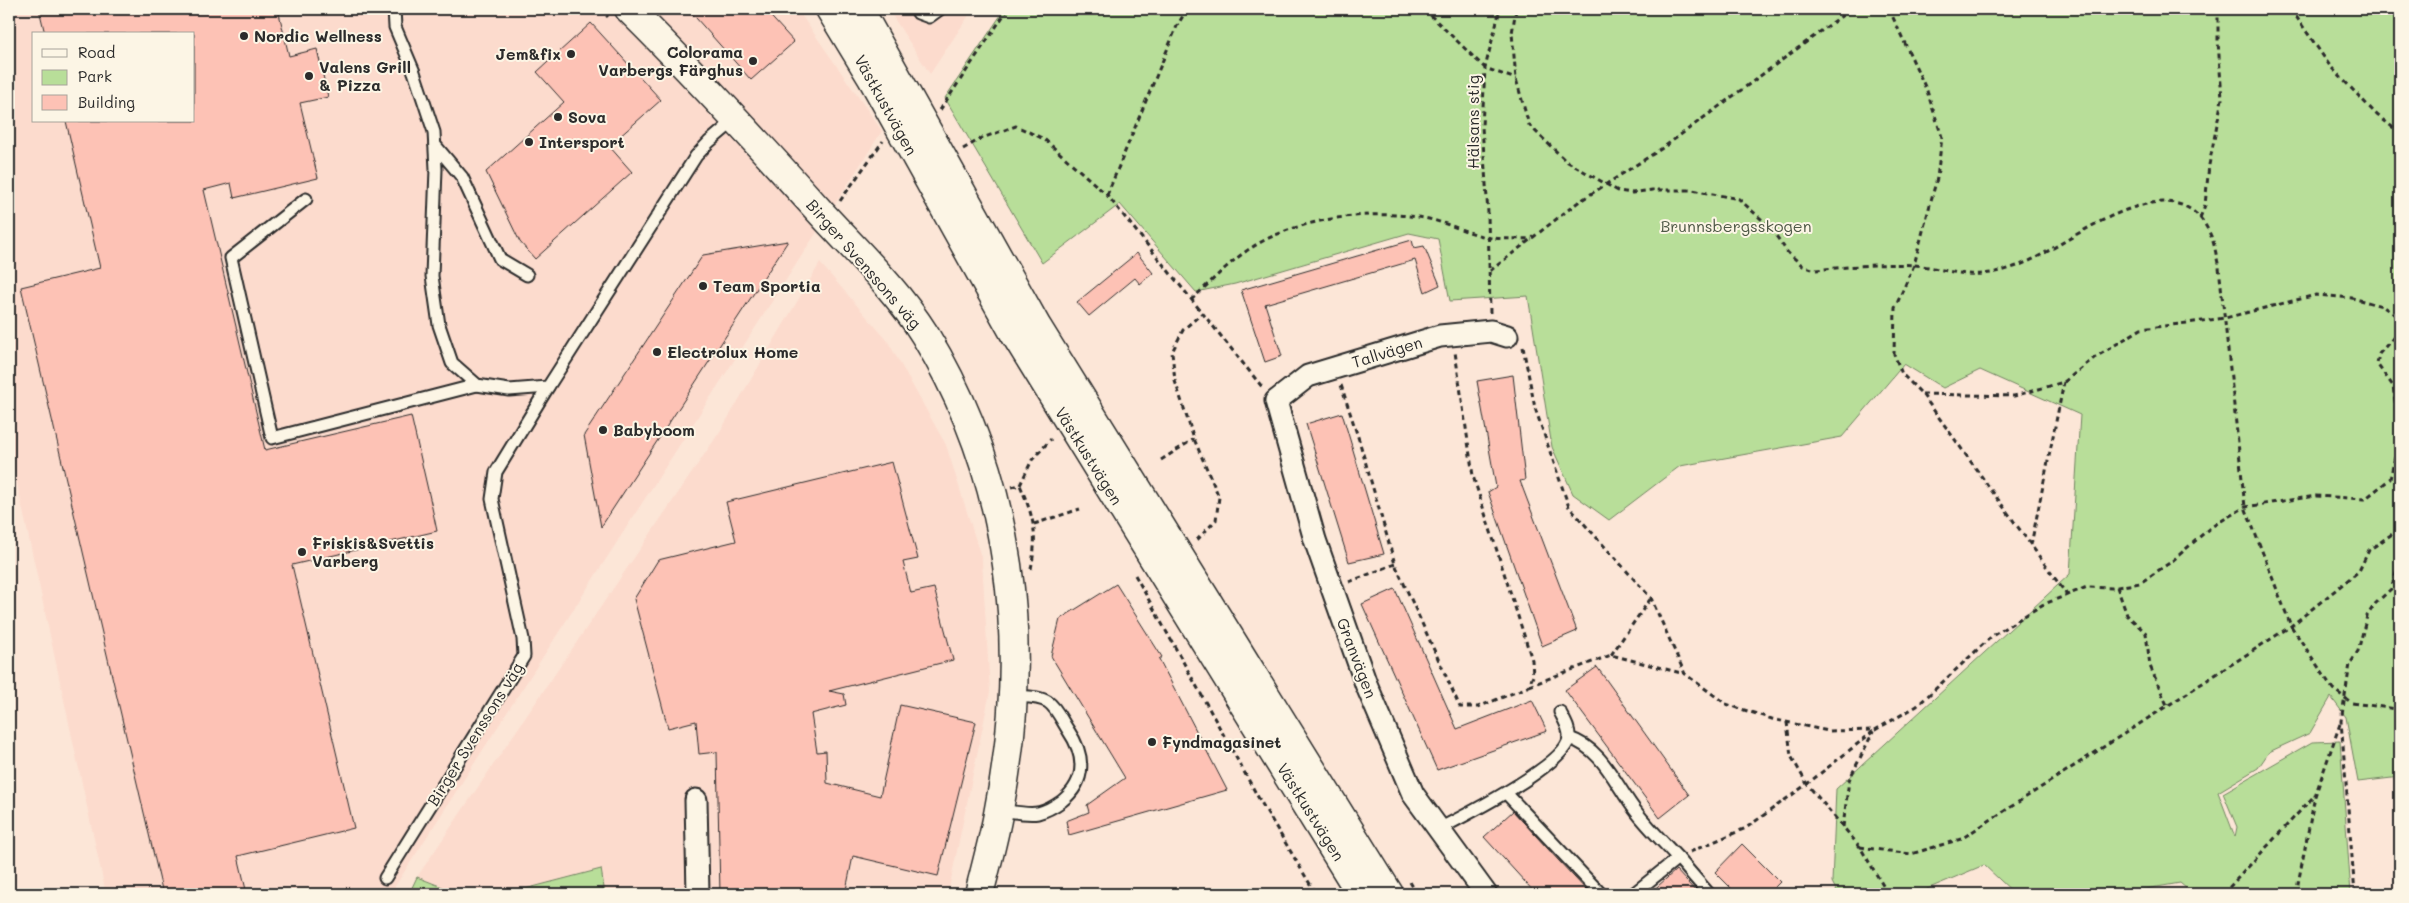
<svg xmlns="http://www.w3.org/2000/svg" width="2409" height="903" viewBox="0 0 2409 903" font-family="Mali,sans-serif">
<style>
.built{fill:#fcdbcd;fill-rule:evenodd}
.green{fill:#b8de99;stroke:#728462}
.building{fill:#fdc2b5;stroke:#2b2b2b}
.lines{fill:none;stroke-linecap:round;stroke-linejoin:round}
.lane-casing{stroke:#2b2b2b;stroke-width:15}
.street-casing{stroke:#2b2b2b;stroke-width:25}
.secondary-casing{stroke:#2b2b2b;stroke-width:31}
.path{stroke:#2b2b2b;stroke-width:3;stroke-dasharray:5 4;stroke-linecap:butt}
.lane{stroke:#fcf5e5;stroke-width:11}
.street{stroke:#fcf5e5;stroke-width:21}
.secondary{stroke:#fcf5e5;stroke-width:28}
.poi-dot{fill:#2b2b2b;stroke:#fcf5e5;stroke-width:2}
.labels{text-anchor:middle;stroke-width:4;stroke-linejoin:round;paint-order:stroke}
.poi-label{font-size:16px;font-weight:bold;fill:#2b2b2b;stroke:#fcf5e5;text-anchor:start}
.street-label{font-size:16px;fill:#2b2b2b;stroke:#fcf5e5}
.park-label{font-size:16px;fill:#4e5846;stroke:#fcf5e5}
</style>
<rect width="100%" height="100%" fill="#fce6d7"/>
<filter id="ink" filterUnits="userSpaceOnUse"><feTurbulence type="fractalNoise" baseFrequency=".02" numOctaves="2"/><feDisplacementMap in="SourceGraphic" scale="10" xChannelSelector="R" yChannelSelector="G"/><feConvolveMatrix kernelMatrix="1 2 1 2 8 2 1 2 1" color-interpolation-filters="sRGB"/></filter>
<g filter="url(#ink)">
<g class="built">
<path d="M9,9H797L882,131L390,894H106L9,446ZM34,34H194V121H34Z"/>
<path d="M888,9H973L930,74Z"/>
<path d="M820,263L887,340L946,445L982,560L990,692L948,894H605L600,870L506,894H460L417,877L721,430Z"/>
</g>
<g class="green">
<path d="M1005,9H2400V777L2358,782L2346,717L2331,697L2310,733L2269,752L2258,768L2218,792L2235,837L2237,827L2223,793L2312,742L2340,741L2351,894H2193L2180,883L2117,894H2015L1984,865L1927,889L1926,894H1838L1832,882L1836,789L2070,574L2080,415L1980,370L1943,388L1904,364L1842,437L1680,466L1609,520L1573,494L1552,447L1528,296L1450,301L1438,239L1409,233L1235,284L1196,292L1120,204L1042,263L945,98Z"/>
<path d="M601,869L605,894H506Z"/>
<path d="M417,877L460,894H409Z"/>
</g>
<g class="building">
<path d="M39,9H278L289,56L317,49L328,97L300,103L318,178L234,198L231,183L204,190L265,450L411,416L431,503L437,531L292,565L354,828L238,856L247,894H163L21,287L100,268L66,121H194V34H45Z"/>
<path d="M688,9H764L794,42L751,80Z"/>
<path d="M591,23L661,100L609,146L632,172L535,259L520,242L486,172L564,102L537,72Z"/>
<path d="M1412,240L1414,248L1424,246L1440,285L1425,292L1415,260L1265,304L1282,356L1265,362L1241,290Z"/>
<path d="M788,241L601,527L584,435L703,255Z"/>
<path d="M1137,253L1153,273L1140,284L1135,278L1089,316L1077,302Z"/>
<path d="M1513,375L1525,480L1520,481L1577,631L1542,646L1488,492L1496,487L1477,381Z"/>
<path d="M1342,413L1384,554L1349,562L1306,424Z"/>
<path d="M892,462L918,559L903,562L911,593L934,588L953,660L829,691L844,694L846,705L811,714L817,752L826,751L827,783L880,796L900,705L976,722L938,876L853,856L846,890L807,892V894H720L717,752L699,754L696,721L668,728L634,599L658,560L736,541L726,502Z"/>
<path d="M1116,584L1162,657L1159,659L1227,790L1069,835L1066,821L1089,812L1087,805L1125,778L1051,656L1060,619Z"/>
<path d="M1395,589L1457,729L1532,700L1547,731L1437,770L1362,604Z"/>
<path d="M1597,667L1689,795L1660,818L1565,690Z"/>
<path d="M1513,811L1559,861L1590,894H1536L1484,837Z"/>
<path d="M1742,844L1780,882L1768,894H1737L1715,872Z"/>
<path d="M1676,870L1698,894H1649Z"/>
</g>
<g class="lines">
<defs>
<g id="lane">
<path d="M394,9L395,27L414,72L434,132L436,169L432,276L439,325L452,363L477,385L509,390L548,387L696,156L709,142L736,119"/>
<path d="M916,9L918,13L929,17L940,9"/>
<path d="M435,145L462,177L500,259L527,275"/>
<path d="M306,199L231,258L272,438L477,385"/>
<path d="M1569,738C1604,749 1616,787 1638,814C1650,829 1664,843 1678,858L1633,894"/>
<path d="M1506,793L1601,894"/>
<path d="M999,810C1011,811 1025,815 1038,813C1046,811 1055,806 1062,801C1087,781 1085,755 1068,730C1062,721 1056,707 1048,702C1039,696 1024,697 1013,696"/>
<path d="M1439,829C1464,816 1565,765 1569,738C1570,729 1564,720 1560,712"/>
<path d="M1678,858L1709,894"/>
<path d="M385,878L524,656L523,639L492,499L496,472L548,387"/>
</g>
<g id="street">
<path d="M696,800L698,894"/>
<path d="M1486,894L1413,794L1366,684L1315,540L1276,401L1308,376L1440,336L1491,331L1507,336"/>
</g>
<g id="secondary">
<path d="M629,9C696,75 759,144 822,214C857,252 897,290 925,335C1013,479 1031,646 999,809C994,838 986,866 979,894"/>
<path d="M830,9L872,78L1013,331L1361,894"/>
<path d="M859,9L1037,327L1389,894"/>
</g>
</defs>
<use href="#lane" class="lane-casing"/>
<use href="#street" class="street-casing"/>
<use href="#secondary" class="secondary-casing"/>
<g class="path">
<path d="M600,9L608,17"/>
<path d="M1424,9L1485,68L1516,79"/>
<path d="M1516,9L1512,33L1516,79L1529,125L1566,161L1618,191L1632,193L1652,190H1692L1739,199L1770,227L1788,253L1803,266L1815,270C1847,267 1882,263 1914,265C1937,267 1958,276 1982,274C2000,273 2023,265 2039,256C2083,233 2178,161 2210,234C2215,244 2216,256 2219,267L2245,507L2291,626L2333,689L2352,703L2397,709L2400,708"/>
<path d="M1889,9L1927,91L1942,137L1937,178L1914,265L1895,308L1894,354L1902,374L1922,394L2067,595"/>
<path d="M2291,9L2330,66L2377,115L2400,133"/>
<path d="M940,110L1008,9"/>
<path d="M963,149L982,138L1016,126L1044,139L1107,195L1263,388"/>
<path d="M1107,195L1177,26L1187,9"/>
<path d="M840,201L883,141"/>
<path d="M2200,218L2205,205L2209,165L2222,99L2218,41V9"/>
<path d="M1490,271L1577,203L1664,147L1851,9"/>
<path d="M1191,300C1210,283 1229,262 1251,248C1297,218 1371,209 1424,218C1445,222 1465,232 1486,237C1500,240 1517,238 1532,239"/>
<path d="M1490,313L1488,213L1482,127L1485,68L1500,9"/>
<path d="M2400,330L2379,354L2377,364L2393,386L2400,439"/>
<path d="M1523,347L1535,408L1569,507L1651,598L1685,674L1726,704L1772,719L1828,731L1875,730L1917,706L1992,636L2042,605L2087,587L2112,588L2140,583L2171,562L2211,527L2245,507L2316,496L2365,499L2390,479L2399,439"/>
<path d="M1341,385L1359,440L1395,564L1460,707H1478L1528,687L1533,676L1532,660L1473,476L1455,352"/>
<path d="M1922,394L2014,396L2064,382L2094,358L2141,329L2225,318L2316,295L2352,298L2382,306L2400,318"/>
<path d="M1161,460L1194,439"/>
<path d="M1020,485L1032,460L1051,439"/>
<path d="M1012,487L1020,485C1034,519 1038,532 1031,569"/>
<path d="M1034,524L1080,509"/>
<path d="M2400,525L2398,530L2400,546"/>
<path d="M1197,540L1216,520L1219,497L1194,439L1175,381L1172,352L1183,330L1201,314"/>
<path d="M2031,545L2064,382"/>
<path d="M1135,575L1258,797L1316,894"/>
<path d="M1349,582L1395,564"/>
<path d="M2117,587L2127,615L2146,633L2150,666L2167,705"/>
<path d="M1611,655L1651,598"/>
<path d="M1529,686L1611,655L1685,674"/>
<path d="M1787,722L1791,756L1807,784L1860,847L1888,894"/>
<path d="M1843,827L1849,780L1873,732"/>
<path d="M1860,847L1911,854L1961,839L2291,626L2359,571L2369,550L2398,530"/>
<path d="M1690,852L1746,828L1807,784L1875,730"/>
<path d="M1410,882L1417,894"/>
<path d="M2223,894L2314,796"/>
<path d="M2296,894L2315,796L2340,724"/>
<path d="M2355,894L2341,721L2350,664L2358,651L2367,616L2375,604L2391,589L2400,559"/>
</g>
<use href="#lane" class="lane"/>
<use href="#street" class="street"/>
<use href="#secondary" class="secondary"/>
</g>
</g>
<g class="poi-dot">
<circle cx="244" cy="36" r="5"/>
<circle cx="571" cy="54" r="5"/>
<circle cx="753" cy="61" r="5"/>
<circle cx="309" cy="76" r="5"/>
<circle cx="558" cy="117" r="5"/>
<circle cx="529" cy="142" r="5"/>
<circle cx="703" cy="286" r="5"/>
<circle cx="657" cy="352" r="5"/>
<circle cx="603" cy="430" r="5"/>
<circle cx="302" cy="552" r="5"/>
<circle cx="1152" cy="742" r="5"/>
</g>
<g class="labels">
<g class="poi-label">
<text x="254" y="42">Nordic Wellness</text>
<text x="743" y="58" text-anchor="end">Colorama<tspan x="743" dy="18">Varbergs Färghus</tspan></text>
<text x="561" y="60" text-anchor="end">Jem&amp;fix</text>
<text x="319" y="73">Valens Grill<tspan x="319" dy="18">&amp; Pizza</tspan></text>
<text x="568" y="123">Sova</text>
<text x="539" y="148">Intersport</text>
<text x="713" y="292">Team Sportia</text>
<text x="667" y="358">Electrolux Home</text>
<text x="613" y="436">Babyboom</text>
<text x="312" y="549">Friskis&amp;Svettis<tspan x="312" dy="18">Varberg</tspan></text>
<text x="1162" y="748">Fyndmagasinet</text>
</g>
<g class="street-label">
<text transform="translate(886 105) rotate(61)" y="6">Västkustvägen</text>
<text transform="translate(1473 122) rotate(-90)" y="6">Hälsans stig</text>
<text transform="translate(864 264) rotate(49)" y="6">Birger Svenssons väg</text>
<text transform="translate(1387 352) rotate(-17)" y="6">Tallvägen</text>
<text transform="translate(1089 456) rotate(58)" y="6">Västkustvägen</text>
<text transform="translate(1357 658) rotate(69)" y="6">Granvägen</text>
<text transform="translate(475 734) rotate(-58)" y="6">Birger Svenssons väg</text>
<text transform="translate(1311 812) rotate(58)" y="6">Västkustvägen</text>
</g>
<g class="park-label">
<text x="1736" y="232">Brunnsbergsskogen</text>
</g>
</g>
<rect width="2409" height="903" fill="none" stroke="#fcf5e5" stroke-width="30"/>
<rect x="15" y="15" width="2379" height="873" fill="none" stroke="#2b2b2b" stroke-width="2" filter="url(#ink)"/>
<rect x="32" y="32" width="162" height="90" fill="#fcf5e5" stroke="#a8a49b"/>
<rect x="42" y="49" width="25" height="8" fill="#fcf5e5" stroke="#a8a49b"/>
<text x="78" y="58" font-size="15" fill="#2b2b2b">Road</text>
<rect x="42" y="70" width="25" height="15" fill="#b8de99" stroke="#a8a49b"/>
<text x="78" y="82" font-size="15" fill="#2b2b2b">Park</text>
<rect x="42" y="95" width="25" height="15" fill="#fdc2b5" stroke="#a8a49b"/>
<text x="78" y="108" font-size="15" fill="#2b2b2b">Building</text>
</svg>
